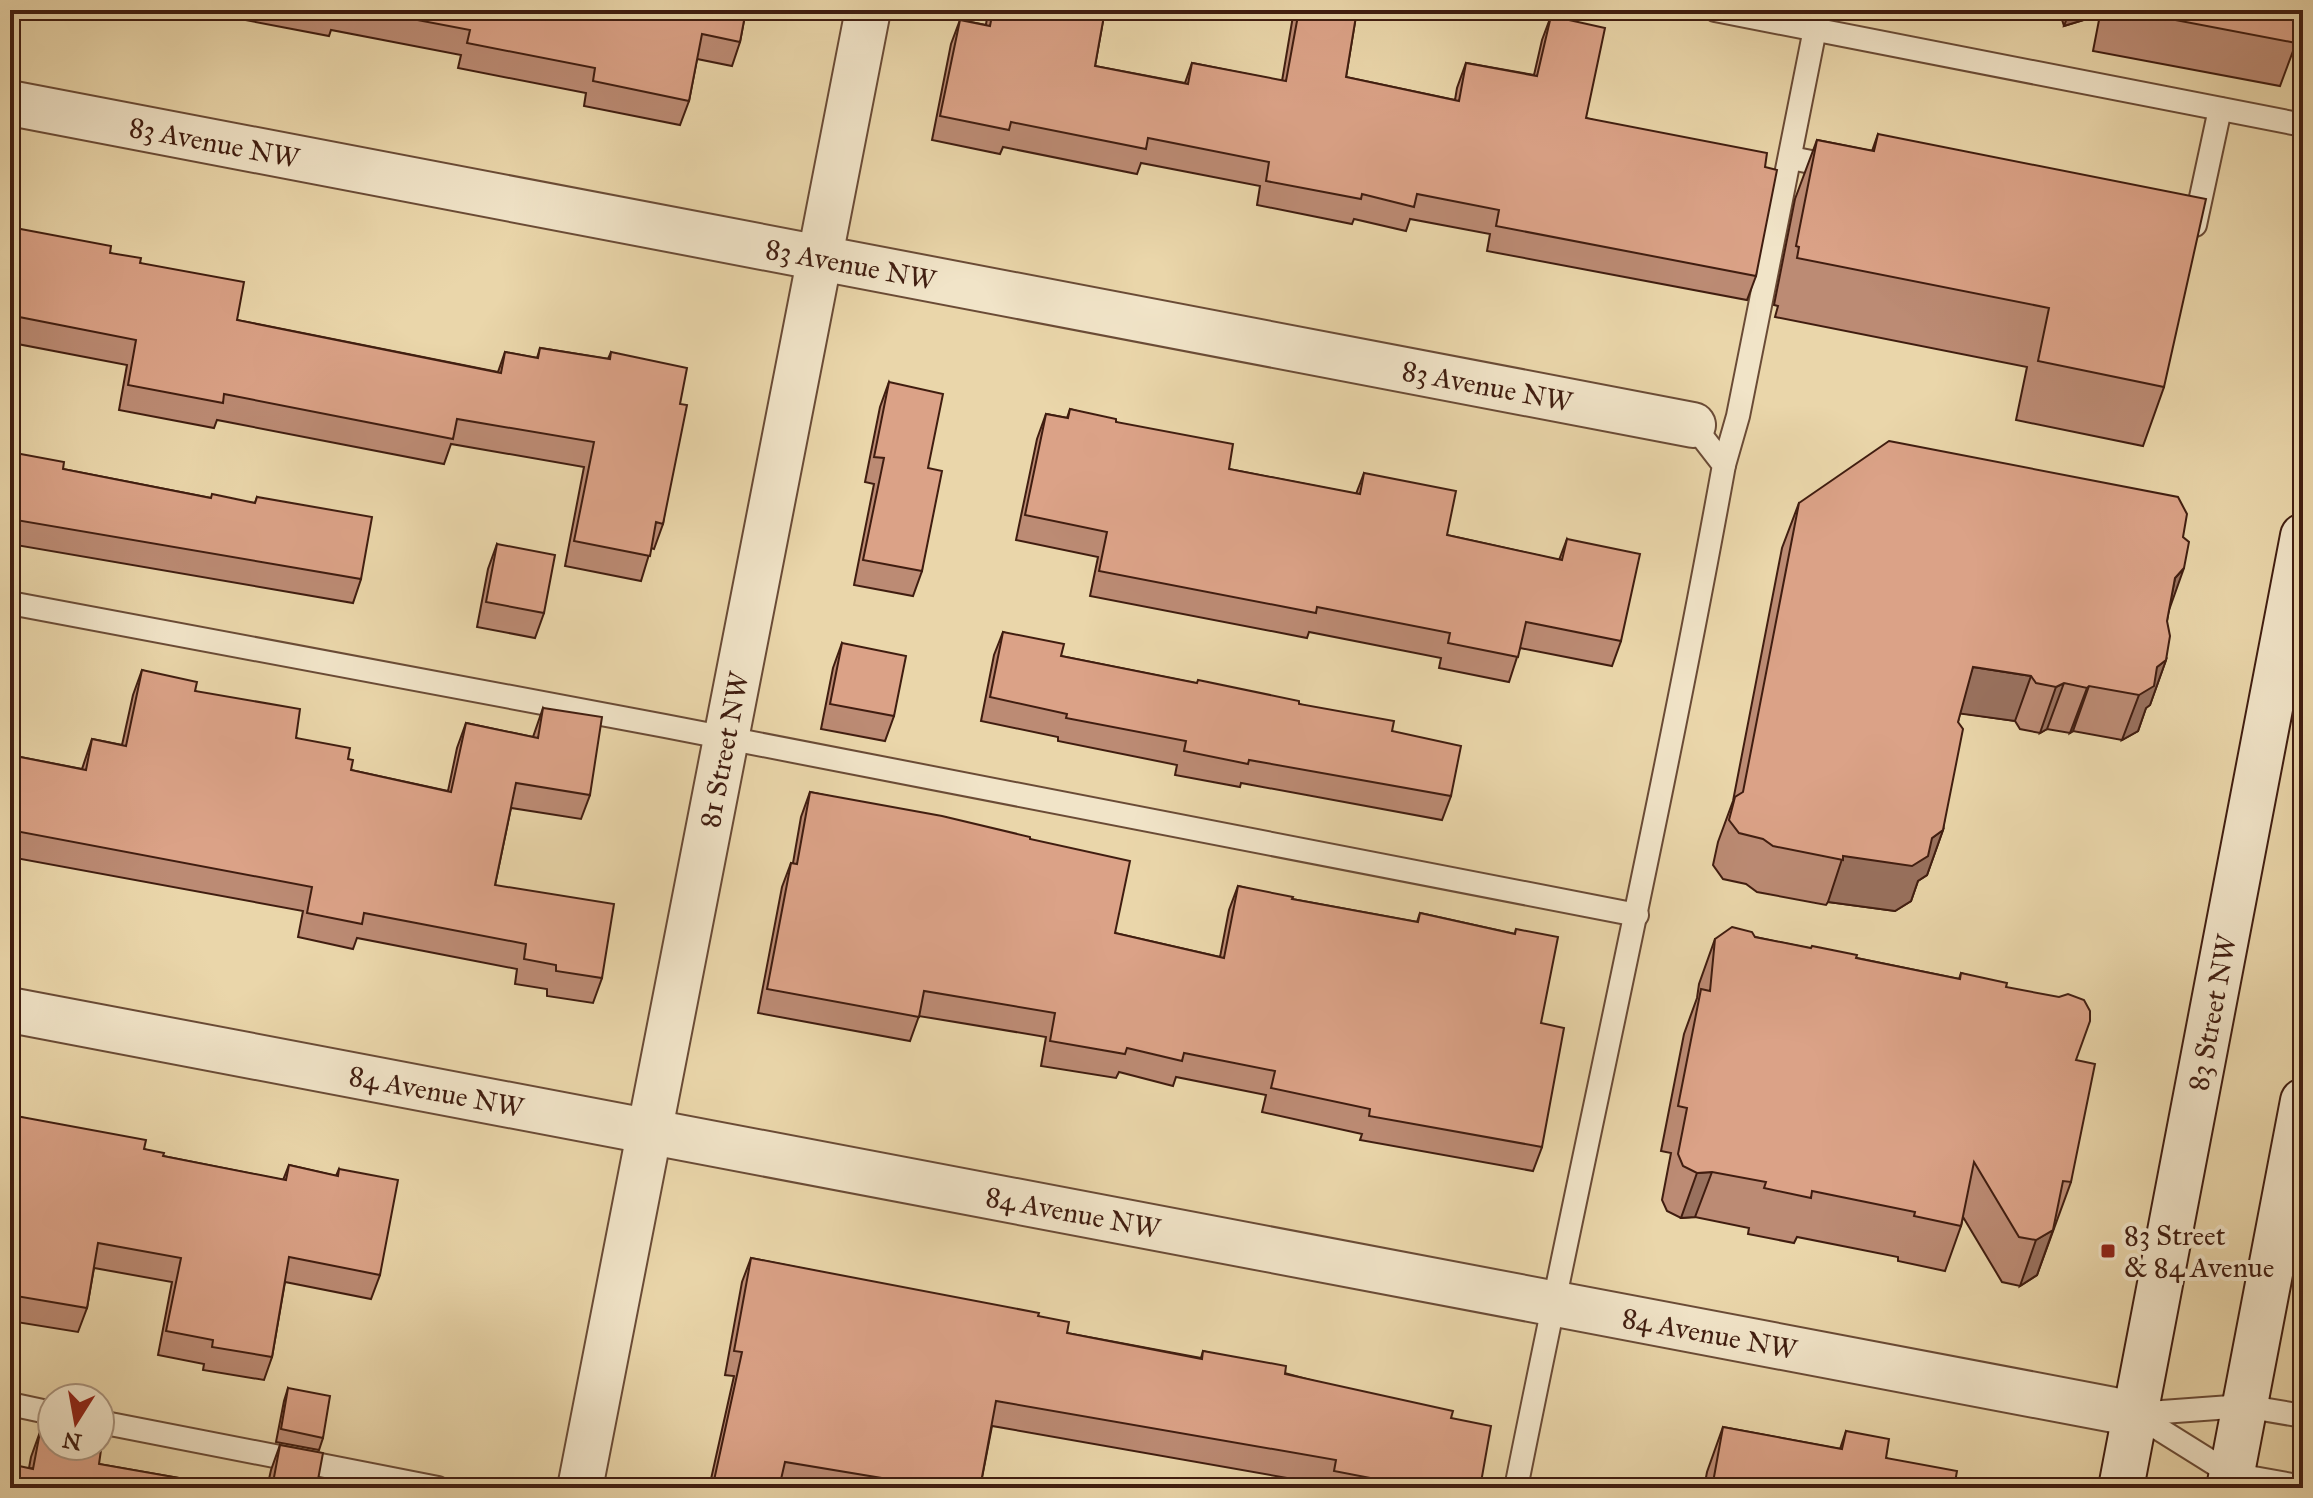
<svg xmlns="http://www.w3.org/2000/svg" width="2313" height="1498" viewBox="0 0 2313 1498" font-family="'IM FELL Great Primer',serif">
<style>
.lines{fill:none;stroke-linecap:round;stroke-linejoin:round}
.lane-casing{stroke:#6a4b36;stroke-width:26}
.street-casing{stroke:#6a4b36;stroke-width:48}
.secondary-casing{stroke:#401d10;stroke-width:48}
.lane{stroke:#f1e4c8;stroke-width:22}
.street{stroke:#f1e4c8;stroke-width:44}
.secondary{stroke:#f1e4c8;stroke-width:44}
.wall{fill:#bc8b74;stroke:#401d10;stroke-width:2}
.shaded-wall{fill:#99715e;stroke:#401d10;stroke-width:2}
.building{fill:#dba287;stroke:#401d10;stroke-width:2}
.poi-dot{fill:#8f2418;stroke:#f1e4c8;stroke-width:3}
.labels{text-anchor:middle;stroke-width:8;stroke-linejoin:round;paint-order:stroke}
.street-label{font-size:28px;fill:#401d10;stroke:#f1e4c8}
.poi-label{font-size:28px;fill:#401d10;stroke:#f1e4c8;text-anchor:start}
</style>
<rect width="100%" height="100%" fill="#ead6aa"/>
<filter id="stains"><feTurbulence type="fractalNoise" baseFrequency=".0025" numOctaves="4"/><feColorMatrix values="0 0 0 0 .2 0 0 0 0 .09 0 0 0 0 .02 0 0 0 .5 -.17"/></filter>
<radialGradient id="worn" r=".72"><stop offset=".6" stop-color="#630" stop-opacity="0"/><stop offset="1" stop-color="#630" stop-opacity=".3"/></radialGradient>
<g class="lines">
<defs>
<g id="lane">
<path d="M1715,10L2303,125"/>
<path d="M1791,158L1836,167"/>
<path d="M2195,225L2220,109"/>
<path d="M1724,465L1738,416L1815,29"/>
<path d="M10,603L665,726L1637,915"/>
<path d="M10,1404L52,1413"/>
<path d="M2135,1414L2231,1474L2303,1487"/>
<path d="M2135,1414L2244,1406L2303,1416"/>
<path d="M100,1422L438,1488"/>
<path d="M1516,1488C1584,1147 1662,808 1724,465L1693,425"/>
</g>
<g id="street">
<path id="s1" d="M10,103L1693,425"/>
<path id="s2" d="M10,1010L2135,1414"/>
<path id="s3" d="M580,1488L868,10"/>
</g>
<g id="secondary">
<path id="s4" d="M2121,1488L2303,536"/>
<path d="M2229,1488L2303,1101"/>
</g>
</defs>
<use href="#lane" class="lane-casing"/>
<use href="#street" class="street-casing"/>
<use href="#secondary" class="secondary-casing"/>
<use href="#lane" class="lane"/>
<use href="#street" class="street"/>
<use href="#secondary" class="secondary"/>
</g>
<g class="wall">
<path d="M226,10H746L740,42L732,66L697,59L689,101L680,125L584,106L586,93L458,68L461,55L331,30L329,36L224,16Z"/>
<path d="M988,10H1105L1095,66L1185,83L1192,63L1282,81L1294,10H1357L1346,77L1455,100L1457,88L1466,63L1534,75L1542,40L1551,16L1586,118L1765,167L1756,276L1747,300L1487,251L1490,234L1410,219L1406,231L1354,219L1352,224L1257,205L1260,186L1141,163L1137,174L1003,147L1000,154L932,140L951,44L960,20L986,25Z"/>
<path d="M2059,10H2302L2296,43L2280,86L2093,51L2100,15L2064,26Z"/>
<path d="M1878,134L2164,387L2143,446L2016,420L2027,367L1775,317L1778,306L1774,305L1795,199L1817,140L1872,151Z"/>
<path d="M10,227L110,253L140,263L237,320L498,372L505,352L537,358L540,348L608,359L611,352L680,404L663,524L654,549L651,548L641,581L565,566L584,467L451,444L444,464L217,420L214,428L119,410L127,365L12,343L10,348Z"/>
<path d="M889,382L928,468L922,571L913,596L854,585L874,484L865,482L880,407Z"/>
<path d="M1070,409L1116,422L1229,469L1356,494L1364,473L1447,535L1559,560L1567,539L1621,641L1612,666L1520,648L1509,682L1439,668L1441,658L1309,632L1307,638L1090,596L1098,557L1016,540L1037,439L1046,414L1067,418Z"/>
<path d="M10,452L63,469L211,498L255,503L257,497L361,579L353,603L10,544Z"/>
<path d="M1799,503L2169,609L2167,621L2166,660L2150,705L2146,708L2138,731L2122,740L2073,731L2070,733L2047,729L2040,733L2020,729L2015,721L1960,713L1958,722L1943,830L1927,875L1918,881L1911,901L1895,911L1828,902L1826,905L1757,892L1746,884L1723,879L1713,865L1718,842L1733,801L1782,548Z"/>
<path d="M497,544L544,613L535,638L477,627L488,569Z"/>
<path d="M1003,632L1061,656L1299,704L1392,731L1451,796L1442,820L1241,783L1240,787L1175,775L1177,765L1058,741V737L981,721L994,655Z"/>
<path d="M842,643L894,716L885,741L821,729L833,668Z"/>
<path d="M142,670L195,691L296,738L348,759L351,770L448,791L457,748L466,723L533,737L543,708L590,795L581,819L511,808L495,885L602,978L593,1003L547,996V989L515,984L517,969L357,938L353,949L298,937L303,911L10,857V755L82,769L92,739L122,745L133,695Z"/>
<path d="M810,792L1030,839L1115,933L1220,957L1229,910L1238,886L1292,899L1417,922L1420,913L1515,934L1516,929L1541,1023L1542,1147L1533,1171L1360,1140L1362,1134L1262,1112L1266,1095L1176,1077L1173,1086L1119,1072L1116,1078L1041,1066L1046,1037L919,1016L910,1041L758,1013L782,887L791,863H793L801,817Z"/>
<path d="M1755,937L1959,979L1961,973L2006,987L2076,1060L2071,1182L2037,1275L2020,1286L2002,1282L1963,1217L1961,1226L1945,1271L1898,1261V1257L1797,1237L1794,1243L1748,1234L1749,1228L1695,1217L1681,1218L1667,1211L1662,1200L1671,1153L1661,1151L1684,1034L1697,998L1699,984L1715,939Z"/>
<path d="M16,1116L144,1149L163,1156L283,1180L289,1165L336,1176L339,1169L380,1275L371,1299L285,1282L272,1357L264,1380L203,1370L204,1364L158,1355L172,1282L94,1268L87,1308L78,1332L10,1321V1122H13Z"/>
<path d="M751,1258L1038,1316L1067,1333L1201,1358L1203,1351L1451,1418L1480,1488H1326L1327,1485L992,1426L980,1488H788L779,1486V1488H709L734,1376L725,1375L742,1282Z"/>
<path d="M288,1388L323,1438L319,1450L276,1442L284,1401Z"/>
<path d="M1723,1427L1840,1449L1846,1431L1886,1458L1954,1488H1704L1707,1472Z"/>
<path d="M40,1432L99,1464L236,1488L29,1468L31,1457Z"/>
<path d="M280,1445L317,1485L334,1488H267L271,1470Z"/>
</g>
<g class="shaded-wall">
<path d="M2070,10H2101L2100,15L2064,26Z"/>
<path d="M2184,568L2168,613L2175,578Z"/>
<path d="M2166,660L2150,705L2146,708L2138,731L2122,740L2139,695L2157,667Z"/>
<path d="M1973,667L2031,676L2015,721L1956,713Z"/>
<path d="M2064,683L2047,729L2040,733L2056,687Z"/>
<path d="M2089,686L2073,731L2070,733L2087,688Z"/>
<path d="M1943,830L1927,875L1918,881L1911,901L1895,911L1828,902L1843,856L1932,838Z"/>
<path d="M1712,1172L1695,1217L1681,1218L1697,1173Z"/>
<path d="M2053,1230L2037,1275L2020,1286L2036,1240Z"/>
</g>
<g class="building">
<path d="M365,10H746L740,42L702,34L689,101L593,81L595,68L467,43L470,30Z"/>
<path d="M993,10H1105L1095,66L1188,84L1192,63L1286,81L1299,10H1357L1346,77L1459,101L1466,63L1537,76L1551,16L1605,28L1586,118L1767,153L1765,167L1777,170L1756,276L1496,226L1499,210L1417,194L1414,207L1362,194L1361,199L1266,181L1269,162L1148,138L1146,149L1011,122L1009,130L940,116L960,20L990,26Z"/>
<path d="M2123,10H2302L2296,43Z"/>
<path d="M1878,134L2206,199L2164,387L2038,361L2049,308L1797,258L1799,247L1796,246L1817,140L1874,151Z"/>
<path d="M10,227L111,246L110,253L141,258L140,263L244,282L237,320L501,373L505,352L538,358L540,348L610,359L611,352L687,368L680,404L687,405L663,524L656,522L650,556L574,541L594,442L457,419L453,439L224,394L223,403L128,385L136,340L19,317L17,328L10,326Z"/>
<path d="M889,382L943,394L928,468L942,471L922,571L863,560L884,458L874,457Z"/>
<path d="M1070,409L1116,419V422L1233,444L1229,469L1360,494L1364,473L1456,491L1447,535L1562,560L1567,539L1640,554L1621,641L1526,622L1518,657L1448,643L1450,633L1317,607L1316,613L1099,571L1107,532L1025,515L1046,414L1068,418Z"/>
<path d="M1889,441L2178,497L2187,514L2183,537L2189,542L2184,568L2175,578L2167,621L2170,636L2166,660L2157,667L2154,686L2139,695L2089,686L2087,688L2064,683L2056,687L2036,683L2031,676L1973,667L1958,722L1963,729L1943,830L1932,838L1928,856L1912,866L1843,856V860L1773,846L1763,839L1739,833L1729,820L1735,797L1743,792L1799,503Z"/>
<path d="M10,452L64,462L63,469L211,498L212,494L255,503L257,497L372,517L361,579L10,519Z"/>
<path d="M497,544L555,555L544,613L486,602Z"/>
<path d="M1003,632L1064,644L1061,656L1197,683L1198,680L1299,701V704L1394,721L1392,731L1461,746L1451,796L1249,760L1248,764L1184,751L1186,741L1066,718L1067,714L990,697Z"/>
<path d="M842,643L906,656L894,716L830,704Z"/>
<path d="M142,670L197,682L195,691L300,709L296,738L350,748L348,759L353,760L351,770L451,792L466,723L538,738L543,708L602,717L590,795L516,783L495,885L614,904L602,978L556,971V965L524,959L526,944L364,913L362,924L307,913L312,887L10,830V755L86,770L92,739L126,746Z"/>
<path d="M810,792L942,816L1030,837V839L1130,861L1115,933L1224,958L1238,886L1293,897L1292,899L1418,922L1420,913L1515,934L1516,929L1558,937L1541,1023L1564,1028L1542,1147L1369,1116L1370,1109L1271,1088L1275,1071L1184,1053L1182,1061L1127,1048L1125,1054L1050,1041L1055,1013L924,991L919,1017L767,989L791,863L797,864Z"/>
<path d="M1732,927L1752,932L1755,937L1811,948L1812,946L1857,955L1856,958L1960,979L1961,973L2007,983L2006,987L2059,997L2068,994L2084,1000L2090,1011V1021L2076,1060L2095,1064L2071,1182L2063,1181L2053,1230L2036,1240L2019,1237L1974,1162L1961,1226L1914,1216L1915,1212L1812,1191L1811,1198L1764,1188L1766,1182L1712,1172L1697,1173L1683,1166L1678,1154L1687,1108L1678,1106L1701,989L1710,991L1715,939Z"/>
<path d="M16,1116L146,1140L144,1149L164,1153L163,1156L286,1180L289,1165L338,1176L339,1169L398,1180L380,1275L289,1257L272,1357L212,1347L213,1340L166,1331L181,1258L98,1243L87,1308L10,1295V1122L14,1123Z"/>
<path d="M751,1258L1039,1313L1038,1316L1069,1322L1067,1333L1202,1359L1203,1351L1286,1366L1285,1374L1453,1411L1451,1418L1491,1426L1480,1488H1422L1334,1471L1336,1460L996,1401L980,1488H942L785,1462L779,1488H716V1486L713,1485L742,1352L734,1351Z"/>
<path d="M288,1388L330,1396L323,1438L281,1429Z"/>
<path d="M1723,1427L1842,1449L1846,1431L1889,1439L1886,1458L1957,1471L1954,1488H1712Z"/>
<path d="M40,1432L52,1434V1446H100V1442L102,1443L99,1464L236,1488H10V1464L33,1469Z"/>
<path d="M280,1445L323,1453L317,1485L334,1488H272Z"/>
<path d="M399,1482L432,1488H398Z"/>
</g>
<rect class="poi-dot" x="2100" y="1243" width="16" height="16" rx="4"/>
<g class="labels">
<g class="street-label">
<text dy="10" stroke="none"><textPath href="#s1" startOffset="208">83 Avenue NW</textPath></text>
<text dy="10" stroke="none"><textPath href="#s1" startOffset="856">83 Avenue NW</textPath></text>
<text dy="10" stroke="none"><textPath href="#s1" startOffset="1504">83 Avenue NW</textPath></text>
<text dy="10" stroke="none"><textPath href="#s3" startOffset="752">81 Street NW</textPath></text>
<text dy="10" stroke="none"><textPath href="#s4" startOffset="484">83 Street NW</textPath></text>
<text dy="10" stroke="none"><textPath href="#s2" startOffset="434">84 Avenue NW</textPath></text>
<text dy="10" stroke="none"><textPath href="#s2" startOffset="1082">84 Avenue NW</textPath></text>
<text dy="10" stroke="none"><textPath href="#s2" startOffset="1730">84 Avenue NW</textPath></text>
</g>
<g class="poi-label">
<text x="2124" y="1245">83 Street<tspan x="2124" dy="32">&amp; 84 Avenue</tspan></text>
</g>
</g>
<rect width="2313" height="1498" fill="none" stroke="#ead6aa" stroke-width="40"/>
<rect x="12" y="12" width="2289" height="1474" fill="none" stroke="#401d10" stroke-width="4"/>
<rect x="20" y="20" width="2273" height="1458" fill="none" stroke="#401d10" stroke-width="2"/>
<g transform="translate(76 1422) rotate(191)"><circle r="38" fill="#f1e4c8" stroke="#aa947e" stroke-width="2"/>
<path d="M0-6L14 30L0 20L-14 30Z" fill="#8f2418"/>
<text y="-12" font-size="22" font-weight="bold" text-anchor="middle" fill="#401d10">N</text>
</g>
<rect width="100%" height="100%" filter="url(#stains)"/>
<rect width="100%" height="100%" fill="url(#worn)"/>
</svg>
